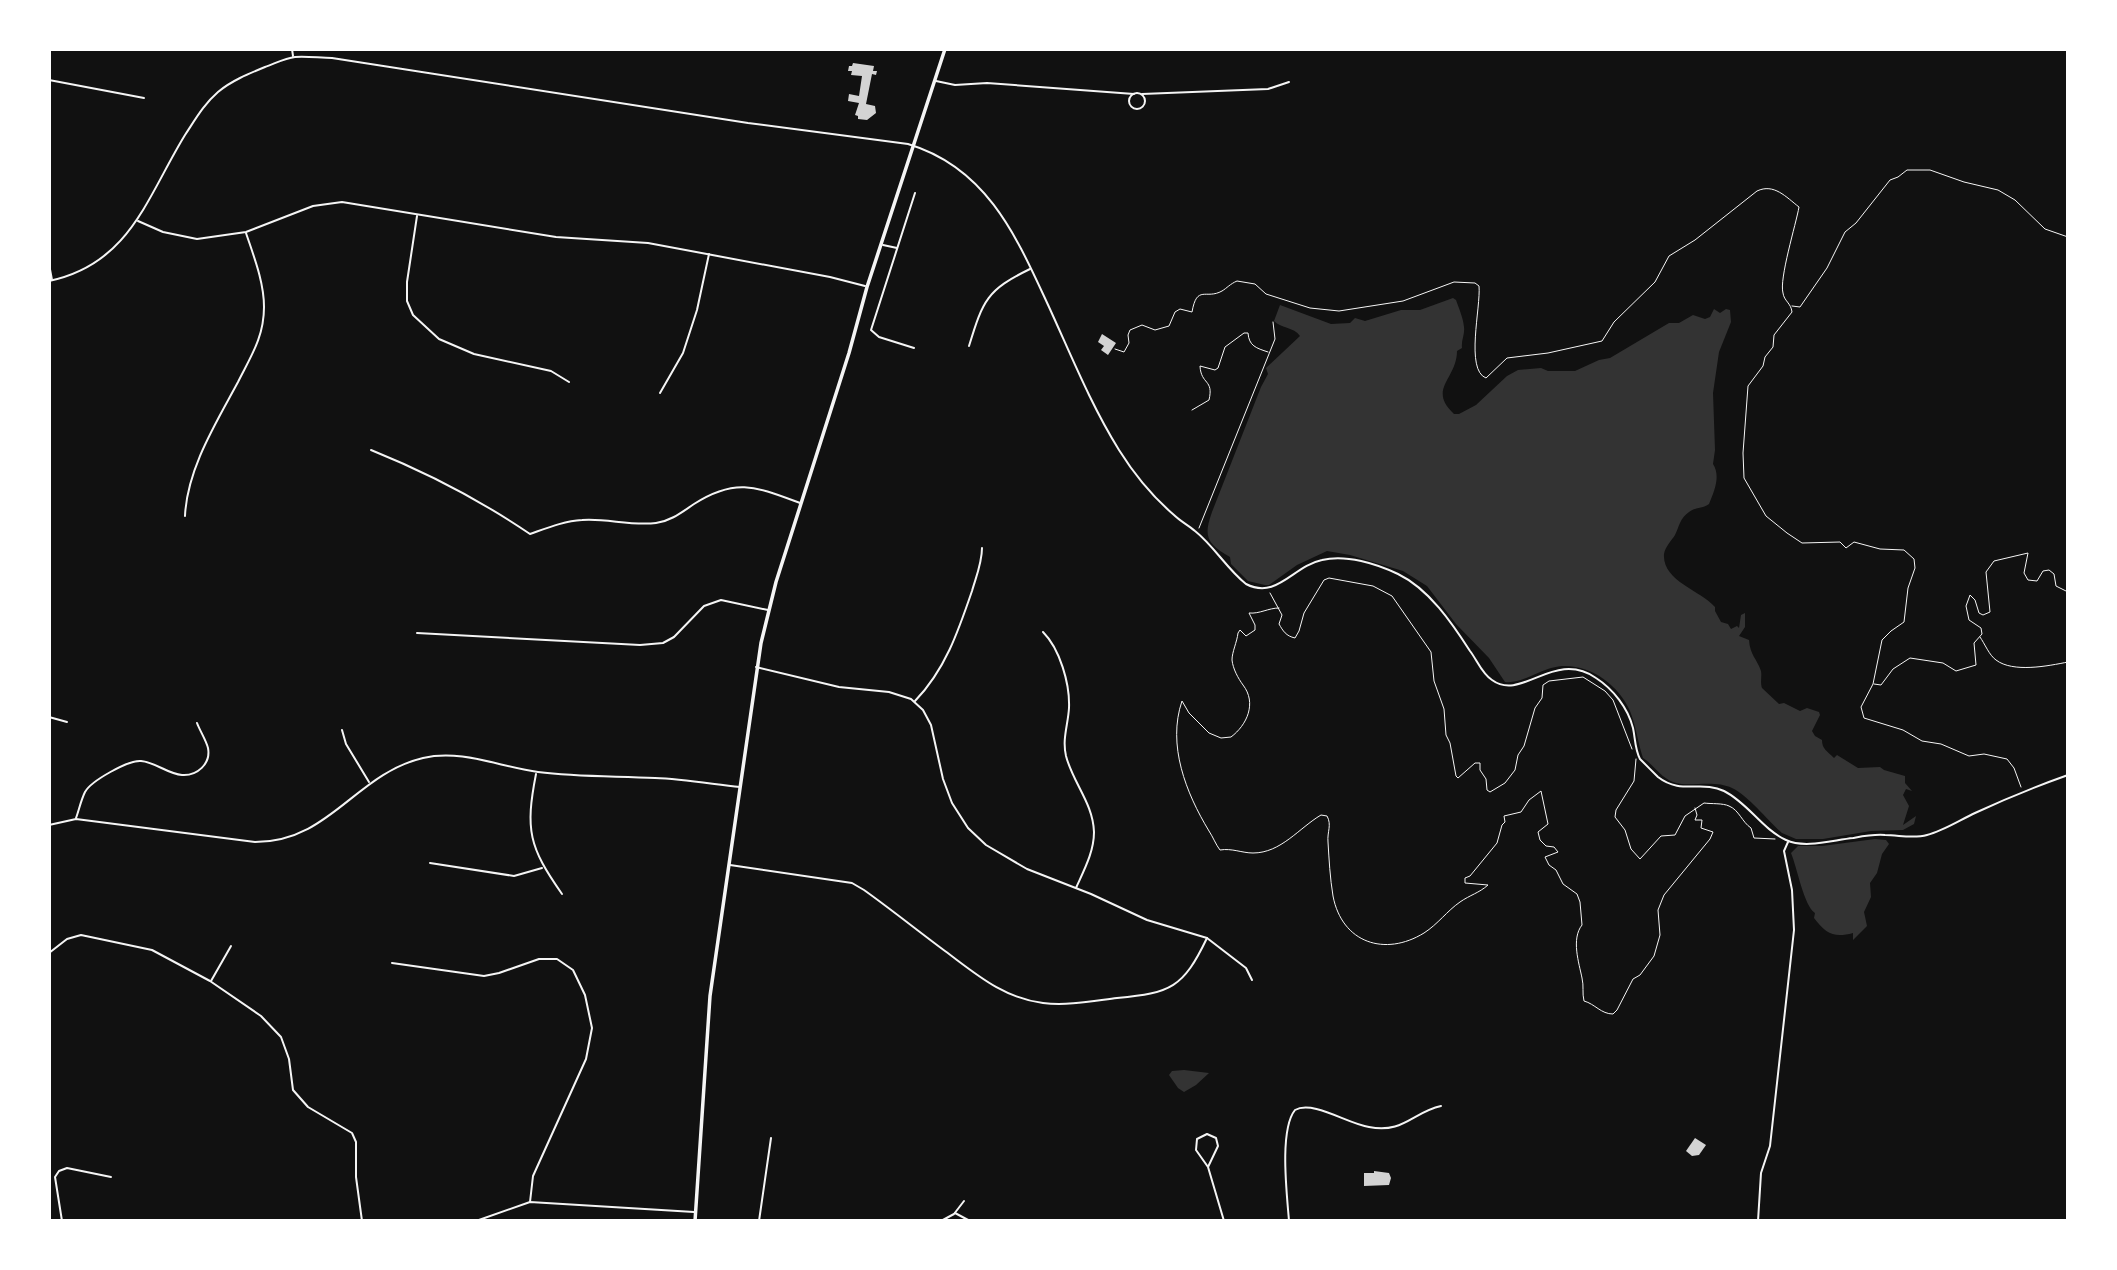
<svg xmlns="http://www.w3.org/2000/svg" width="2117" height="1270" viewBox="0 0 2117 1270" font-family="'Source Sans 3',sans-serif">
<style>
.water{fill:#333}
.building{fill:#d3d3d3}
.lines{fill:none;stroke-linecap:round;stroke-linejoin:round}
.path{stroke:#f5f5f5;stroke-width:1}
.minor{stroke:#f5f5f5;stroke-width:2}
.secondary{stroke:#f5f5f5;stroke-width:3.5}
</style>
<rect width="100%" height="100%" fill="#111"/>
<g class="water">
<path d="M1453,298L1456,300C1459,309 1463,317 1464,327C1465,335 1461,340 1462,348L1457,351C1457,379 1427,389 1454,414H1459L1476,405L1507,376L1518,370L1541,368L1548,371H1575L1599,360L1610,358L1669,323H1679L1693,315L1705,319L1710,317L1714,309L1720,313L1726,309L1730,310L1731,322L1719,352L1713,393L1715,450L1713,464C1721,476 1714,492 1709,504C1703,509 1695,507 1689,512C1680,518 1679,527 1675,535C1672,540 1665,547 1664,554C1662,581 1700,590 1715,607V611L1721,622L1728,624L1731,629L1737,626L1739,628L1741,615L1745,613V627L1739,636L1749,640C1750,655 1757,659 1761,671C1762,677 1760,682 1762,688L1779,704L1784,703L1800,711L1807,708L1819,712L1820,715L1812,731L1815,736L1822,740C1822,749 1827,751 1834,758L1837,755L1858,768L1880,767L1884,770L1905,776V783L1912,791L1906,789L1903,795L1909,806L1903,825L1916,816L1914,824L1903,830L1871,831L1823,839H1796L1782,833C1768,821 1749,796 1732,788C1714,779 1687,788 1673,782C1660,777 1654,765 1643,758C1638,743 1636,726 1630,711C1617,681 1582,659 1551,668C1537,672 1519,684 1505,682L1489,658L1456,624L1427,586L1403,571L1350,555L1327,551L1297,565L1269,585H1265L1248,581L1231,564L1230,557C1207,544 1203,537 1212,512L1261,387L1268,374L1266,368L1300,336C1294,327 1280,328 1274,321L1280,305L1331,324L1350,323L1355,318L1365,321L1401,310H1420Z"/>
<path d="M1875,839L1886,840L1889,844L1882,854L1877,873L1870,883L1871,897L1864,912L1867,926L1853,940V933C1834,938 1826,934 1814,918L1815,913C1804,906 1797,867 1791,853L1798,846H1822Z"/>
<path d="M1184,1070L1209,1073L1196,1085L1184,1092L1178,1088L1169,1075L1172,1071Z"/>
</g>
<g class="building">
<path d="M853,63L874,66L873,71H877L876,75L872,74L866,104L875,106L876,113L867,120L858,119V116L855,115L859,103L848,101L849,94L859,96L862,76L851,75L852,71H848L849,66H852Z"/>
<path d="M1102,334L1116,343L1108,355L1101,350L1104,346L1098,342Z"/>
<path d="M1695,1138L1706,1145L1699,1155L1692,1156L1686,1151Z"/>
<path d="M1374,1171L1389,1173L1391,1178L1389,1185L1364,1186V1173H1374Z"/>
</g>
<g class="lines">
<g class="path">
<path d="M1792,306L1800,307L1827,268L1845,232L1856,223L1890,180L1898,177L1907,170H1930L1964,182L1998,190L2015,200L2045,229L2068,237"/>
<path d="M1115,349L1124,352L1129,343L1128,335L1130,330L1142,325L1155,330L1169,326L1175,312L1180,309L1192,312C1197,284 1206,300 1222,291C1227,288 1230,284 1237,281L1255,284L1266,294L1310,308L1339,311L1403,301L1454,282L1475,283L1479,286C1481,307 1465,370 1486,378L1507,358L1548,353L1602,341L1614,322L1655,282L1669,256L1695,240L1757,191C1774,183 1786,197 1799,207C1796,224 1779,279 1783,293C1784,301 1791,303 1792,312L1774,335L1773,347L1765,357L1763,366L1748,386L1743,453L1744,478L1766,516L1787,533L1802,543L1840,542L1846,548L1854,542L1880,549L1904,550L1914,559L1915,568L1908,588L1904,622L1891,631L1882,640L1873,684L1861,707L1864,718L1903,730L1922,741L1941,744L1969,756L1984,754L2007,759L2014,768L2021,787"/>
<path d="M1192,410L1209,400C1214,379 1201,385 1200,366L1215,370L1218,368L1225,347L1244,333H1248C1249,346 1256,348 1268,352"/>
<path d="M1199,528L1275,339L1273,322"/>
<path d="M1270,593L1282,615L1279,624C1283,631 1286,636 1295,638L1299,631L1304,613L1324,580L1329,578L1373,586L1392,596L1431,652L1434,681L1444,709L1446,735L1450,743L1456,776L1458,778L1475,763H1480V770L1486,779L1487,790L1490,792L1505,783L1515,770L1518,755L1524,746L1535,708L1542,698L1543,685L1549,681L1583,677L1605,691L1613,700L1632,749"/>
<path d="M1279,608C1268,608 1260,614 1249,613L1255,625V630L1246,636L1240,630L1238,633C1237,642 1232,652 1232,660C1233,669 1238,678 1243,685C1257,703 1247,725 1231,737L1221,738L1209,733L1189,713L1182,701C1167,745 1186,793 1209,831C1213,837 1216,845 1220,850C1232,848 1242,853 1253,853C1281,853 1299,828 1321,815L1327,816C1332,825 1327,832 1328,842C1329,859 1330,878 1333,896C1342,943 1385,957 1424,933C1438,924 1447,911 1460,902C1470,895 1479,893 1488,885L1465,883V878L1470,876L1497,843L1502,825L1505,822L1504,816L1521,812L1529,800L1541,791L1548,824L1538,832L1540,840L1546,846L1554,847L1558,852L1545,857L1549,865L1556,870L1563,884L1577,894L1580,902L1582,925C1571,939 1579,963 1582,978C1584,986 1582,993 1584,1001C1595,1004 1601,1014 1613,1014L1617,1010L1633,979L1640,975L1654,956L1660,935L1658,910L1664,895L1710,839L1713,832L1701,828L1702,820H1695L1697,815L1695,808"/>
<path d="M1980,637C1985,644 1989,655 1996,660C2013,673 2048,666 2068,662"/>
<path d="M1874,684L1881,685L1893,669L1910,658L1943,663L1956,671L1976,665L1974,643L1982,634L1981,628L1969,620L1966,606L1970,595L1975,600L1979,613L1983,615L1990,612L1986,572L1994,561L2028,553L2024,573L2028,580L2037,581L2043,571L2049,570L2054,574L2056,586L2068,592"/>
<path d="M1636,759L1634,781L1616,810L1615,817L1625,830L1631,849L1640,859L1661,836L1675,835L1685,816L1704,803C1711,804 1723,803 1729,806C1739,810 1742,822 1751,828L1754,838L1775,839"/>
</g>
<g class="minor">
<path d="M292,49L293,56"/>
<path d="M49,80L144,98"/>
<path d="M936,81L955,85L987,83L1134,94"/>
<circle cx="1137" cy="101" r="8"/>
<path d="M1142,94L1268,89L1289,82"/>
<path d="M417,216L407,282V301L413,315L439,339L474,354L551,371L569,382"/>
<path d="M138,221L163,232L197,239L246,232L313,206L342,202L556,237L648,243L830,277L865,286"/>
<path d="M883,245L897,248"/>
<path d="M49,264L52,280"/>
<path d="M49,281C130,264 147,197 185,135C195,120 204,104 218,92C231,81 248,74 265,67C274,64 285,58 295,57C307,56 320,58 332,58L748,123L908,144C988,168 1017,238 1049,307C1071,355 1091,405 1119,450C1134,474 1153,497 1174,515C1180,521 1188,525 1195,531C1214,546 1227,569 1246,584C1277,600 1293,566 1322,560C1346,554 1377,564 1398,574C1429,589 1452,623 1470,651C1477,660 1482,674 1492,680C1522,702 1554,649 1596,678C1613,689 1628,708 1633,728C1635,737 1635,750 1640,759C1641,760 1656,775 1658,777C1681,795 1702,780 1724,791C1748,803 1762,829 1786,840C1805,849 1833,840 1853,838C1864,836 1874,834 1885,835C1899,835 1913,839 1927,835C1943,831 1960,820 1975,813C2005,799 2037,786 2068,775"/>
<path d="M969,346C983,300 987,290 1030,269"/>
<path d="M914,348L879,337L871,330L915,193"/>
<path d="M660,393L683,353L697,310L709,254"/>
<path d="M371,450C428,473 480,500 530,534C547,528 564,521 582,520C606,518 630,526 656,523C671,521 682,512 694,504C736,477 757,487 800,503"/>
<path d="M185,516C187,469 216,423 238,382C251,356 264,337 264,307C264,282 254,257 246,233"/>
<path d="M1043,632C1060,649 1070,684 1069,708C1068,725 1062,739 1066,756C1073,783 1093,803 1094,832C1094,852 1084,870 1076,888"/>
<path d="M417,633L640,645L663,643L674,637L704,606L721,600L768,610"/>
<path d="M756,667L839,687L889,692L911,699L923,710L931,725L943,779L952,803L968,828L986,845L1027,869L1091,894L1147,920L1207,938L1246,968L1252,980"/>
<path d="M915,701C945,670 958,632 972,591C976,577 982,563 982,548"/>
<path d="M49,717L67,722"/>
<path d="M342,730L346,744L369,782"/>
<path d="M536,774C525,830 529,847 562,894"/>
<path d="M76,818C79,810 81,800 85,792C91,781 128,760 141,761C155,762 168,774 182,775C197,776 211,764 208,748C206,740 200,731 197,723"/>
<path d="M49,825L76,819L255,842C330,842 355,774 423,758C462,749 500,767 538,772C577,777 616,776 655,778C683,779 712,784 740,787"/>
<path d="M430,863L514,876L542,868"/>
<path d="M730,865L852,883L864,890C892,910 918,931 945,951C976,974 1003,998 1043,1003C1067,1006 1093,1001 1117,998C1171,993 1183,988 1207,938"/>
<path d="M49,953L67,939L81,935L152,950L210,981L261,1016L281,1037L289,1059L293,1090L308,1107L352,1133L356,1142V1177L362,1221"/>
<path d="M392,963L484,976L499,973L539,959H557L573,970L585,995L592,1028L586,1059L533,1176L530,1202"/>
<path d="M211,981L231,946"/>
<path d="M1208,1167L1218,1146L1216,1138L1207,1134L1197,1139L1196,1150L1208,1167L1224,1221"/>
<path d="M955,1213L970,1221"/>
<path d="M62,1221L55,1177L59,1171L67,1168L111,1177"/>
<path d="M476,1221L530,1202L694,1212"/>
<path d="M759,1221L771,1138"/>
<path d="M941,1221L954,1214L964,1201"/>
<path d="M1289,1221C1287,1195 1279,1130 1295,1110C1313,1100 1348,1124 1369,1127C1403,1134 1413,1112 1441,1106"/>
<path d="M1758,1221L1761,1173L1770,1146L1794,930L1792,890L1784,851L1788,842"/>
</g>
<path class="secondary" d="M695,1221L710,996L761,643L776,582L849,353L867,287L945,49"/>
</g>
<rect width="2117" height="1270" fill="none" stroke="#ffffff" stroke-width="102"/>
</svg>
